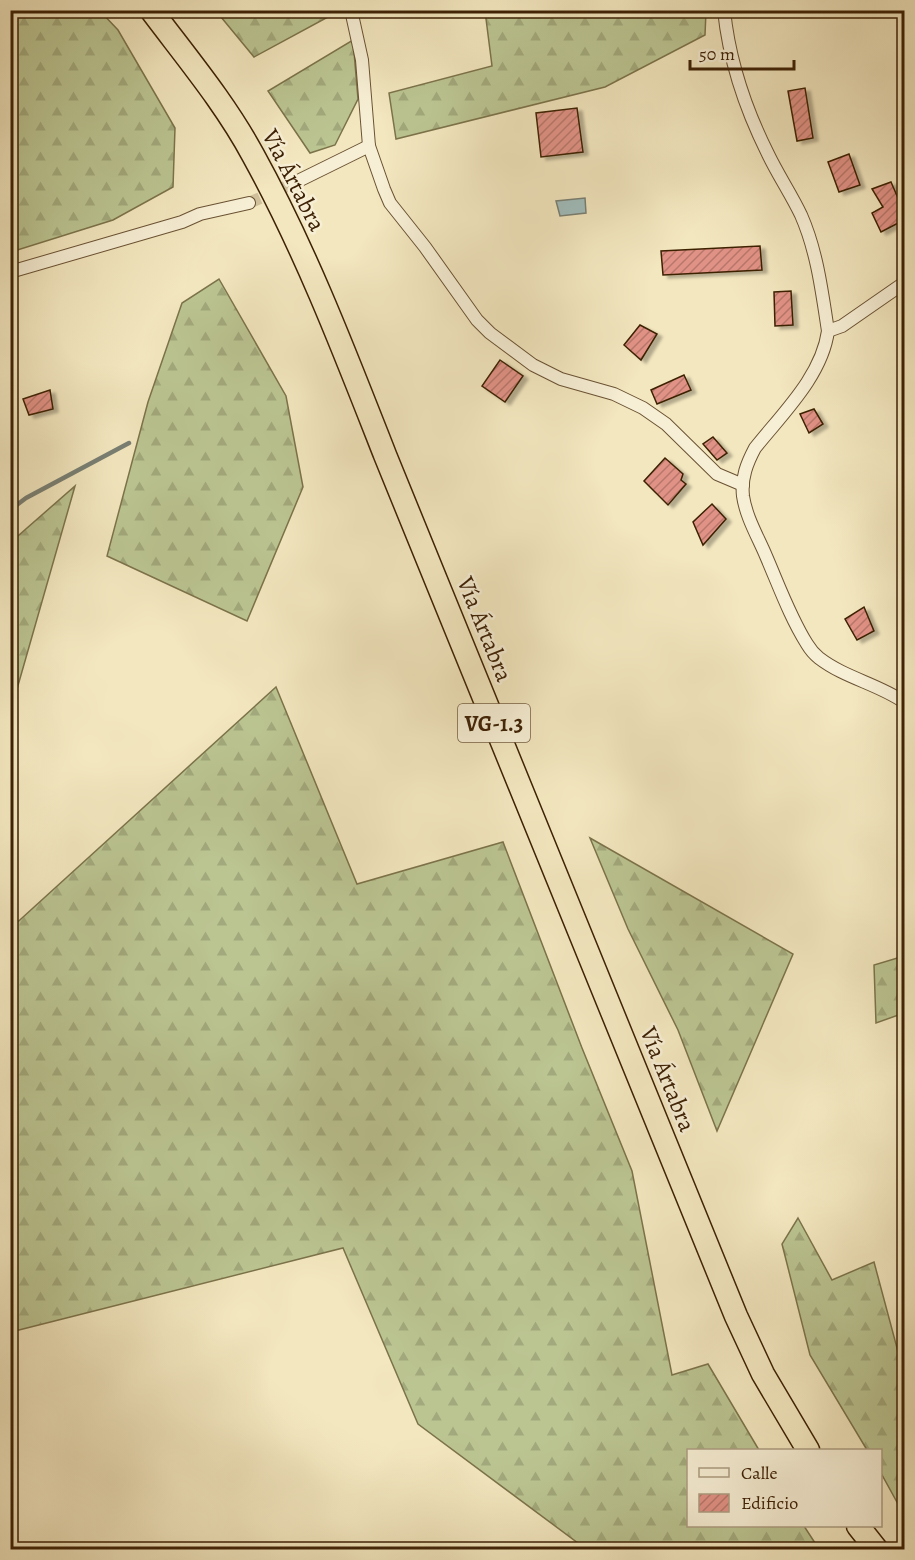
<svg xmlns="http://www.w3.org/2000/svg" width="915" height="1560" viewBox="0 0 915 1560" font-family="Alegreya,serif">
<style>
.forest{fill:url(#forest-firs);stroke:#7c734b;stroke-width:1.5}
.water{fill:#a0bdbd;stroke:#787f73;stroke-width:1.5}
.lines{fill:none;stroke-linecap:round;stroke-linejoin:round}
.stream{stroke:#787f73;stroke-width:4.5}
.building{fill:url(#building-hatch);stroke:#3d2104;stroke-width:1.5;filter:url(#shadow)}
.street-tunnel{stroke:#cfbf9a;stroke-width:12;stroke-dasharray:12 6;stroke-linecap:butt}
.street-casing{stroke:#6a5233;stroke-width:14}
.highway-casing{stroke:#3d2104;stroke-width:25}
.street{stroke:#f7efd5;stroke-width:12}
.highway{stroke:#f3e7bf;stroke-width:22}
.labels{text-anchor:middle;stroke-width:5;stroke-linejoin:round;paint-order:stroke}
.shield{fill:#f7efd5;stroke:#755f43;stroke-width:1.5}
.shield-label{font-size:22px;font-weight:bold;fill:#3d2104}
.street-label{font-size:24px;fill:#3d2104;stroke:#f7efd5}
</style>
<defs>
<pattern id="forest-firs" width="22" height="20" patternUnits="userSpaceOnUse" patternTransform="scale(1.5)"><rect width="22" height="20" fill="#bbc592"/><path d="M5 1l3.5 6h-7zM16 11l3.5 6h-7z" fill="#a2a97c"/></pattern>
<pattern id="building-hatch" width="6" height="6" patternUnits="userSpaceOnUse" patternTransform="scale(1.5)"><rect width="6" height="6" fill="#e19286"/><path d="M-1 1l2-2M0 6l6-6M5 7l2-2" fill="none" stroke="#b8776b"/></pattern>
<filter id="shadow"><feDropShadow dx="5" dy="3" stdDeviation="1.5" flood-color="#0004"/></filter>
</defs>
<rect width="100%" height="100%" fill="#f3e7bf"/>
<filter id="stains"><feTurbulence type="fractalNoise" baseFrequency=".00333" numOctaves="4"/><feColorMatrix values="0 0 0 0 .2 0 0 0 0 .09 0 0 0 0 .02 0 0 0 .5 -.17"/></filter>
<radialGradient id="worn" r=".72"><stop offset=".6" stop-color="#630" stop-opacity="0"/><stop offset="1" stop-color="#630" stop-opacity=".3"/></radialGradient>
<g class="forest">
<path d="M11,10L100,11L118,30L175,128L173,187L113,220L11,252Z"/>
<path d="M216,11H339L254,57Z"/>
<path d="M485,11V10L706,11L705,35L605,87L396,139L389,93L492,66Z"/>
<path d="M353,40L358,99L335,145L310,153L268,91Z"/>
<path d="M219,279L286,396L303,487L247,621L107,556L148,402L182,303Z"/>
<path d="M75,486L11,710V542Z"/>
<path d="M276,687L357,884L503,842L582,1048L632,1171L672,1375L708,1364L759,1450H688V1526H804L819,1549H586L418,1424L343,1248L11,1332V928Z"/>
<path d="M590,838L793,954L717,1131L678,1030L628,929Z"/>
<path d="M904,956V1013L876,1023L874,965Z"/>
<path d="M798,1218L832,1280L874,1262L904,1374V1515L881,1473L880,1450H867L810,1355L782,1244Z"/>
</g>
<path class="water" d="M585,198L586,213L560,216L556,201Z"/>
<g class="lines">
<path class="stream" d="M10,510L26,498L129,443"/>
</g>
<g class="building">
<path d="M805,88L813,138L797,141L788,91Z"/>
<path d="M577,108L583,152L541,157L536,113Z"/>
<path d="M849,154L860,185L839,192L828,162Z"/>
<path d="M891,182L904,212V220L881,232L872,213L883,207L872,189Z"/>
<path d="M760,246L762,270L663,275L661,251Z"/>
<path d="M791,291L793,325L775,326L774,292Z"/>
<path d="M640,325L657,334L641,360L624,345Z"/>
<path d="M500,360L523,376L505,402L482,386Z"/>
<path d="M684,375L691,390L657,404L651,390Z"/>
<path d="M50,390L53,409L29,415L23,399Z"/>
<path d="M814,409L823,424L809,433L800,414Z"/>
<path d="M713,437L727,453L717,460L703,444Z"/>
<path d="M665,458L683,474L681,480L686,484L668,505L644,481Z"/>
<path d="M712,504L726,519L703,545L693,522Z"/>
<path d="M864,607L874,631L857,640L845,619Z"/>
</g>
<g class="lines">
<path class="street-tunnel" d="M249,203L294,183"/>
<defs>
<g id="street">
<path d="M351,10L362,60L369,146L384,189L390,203L425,247L477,320L490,333L533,365L561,379L614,394L643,408L666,424L717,474L743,485"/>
<path d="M724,10C729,60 746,110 768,154C778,175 791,194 801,215C817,251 822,292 828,331C822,376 782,414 755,448C747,463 741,478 743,496C746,517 758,537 766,556C779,586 790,617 807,644C810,649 814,654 819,658C845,678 878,684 904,702"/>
<path d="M294,183L369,146"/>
<path d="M10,272L182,222L200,214L249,203"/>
<path d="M828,331L842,326L904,283"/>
</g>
<g id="highway">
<path d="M151,10C187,58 225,103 253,155C306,251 345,353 385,455L736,1316L763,1374L808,1450"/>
<path d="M858,1526L877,1550"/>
</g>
</defs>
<use href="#street" class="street-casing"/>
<use href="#highway" class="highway-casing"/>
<use href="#street" class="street"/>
<use href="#highway" class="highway"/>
</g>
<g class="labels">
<rect class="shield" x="458" y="704" width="72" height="38" rx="4.5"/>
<g class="shield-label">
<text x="494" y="731">VG-1.3</text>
</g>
<g class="street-label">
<text transform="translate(294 180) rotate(63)" y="8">Vía Ártabra</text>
<text transform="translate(485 629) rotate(68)" y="8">Vía Ártabra</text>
<text transform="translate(668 1079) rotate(68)" y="8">Vía Ártabra</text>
</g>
</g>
<rect width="915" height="1560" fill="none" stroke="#f3e7bf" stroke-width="36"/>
<rect x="12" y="12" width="891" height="1536" fill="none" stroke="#3d2104" stroke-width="3"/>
<rect x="18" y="18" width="879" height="1524" fill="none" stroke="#3d2104" stroke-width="1.5"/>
<rect x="687" y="1449" width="195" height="78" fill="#f7efd5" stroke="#ad9d81" stroke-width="1.5"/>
<rect x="699" y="1468" width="30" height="9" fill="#f7efd5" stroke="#ad9d81" stroke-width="1.5"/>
<text x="741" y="1479" font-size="18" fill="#3d2104">Calle</text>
<rect x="699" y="1494" width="30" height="18" fill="url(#building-hatch)" stroke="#ad9d81" stroke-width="1.5"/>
<text x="741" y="1509" font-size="18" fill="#3d2104">Edificio</text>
<path d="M690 60v9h104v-9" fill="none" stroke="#3d2104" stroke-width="3"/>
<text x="699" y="60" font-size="18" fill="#3d2104" stroke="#f7efd5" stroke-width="4.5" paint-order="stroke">50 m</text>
<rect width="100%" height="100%" filter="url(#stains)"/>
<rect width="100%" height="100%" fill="url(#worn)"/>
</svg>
